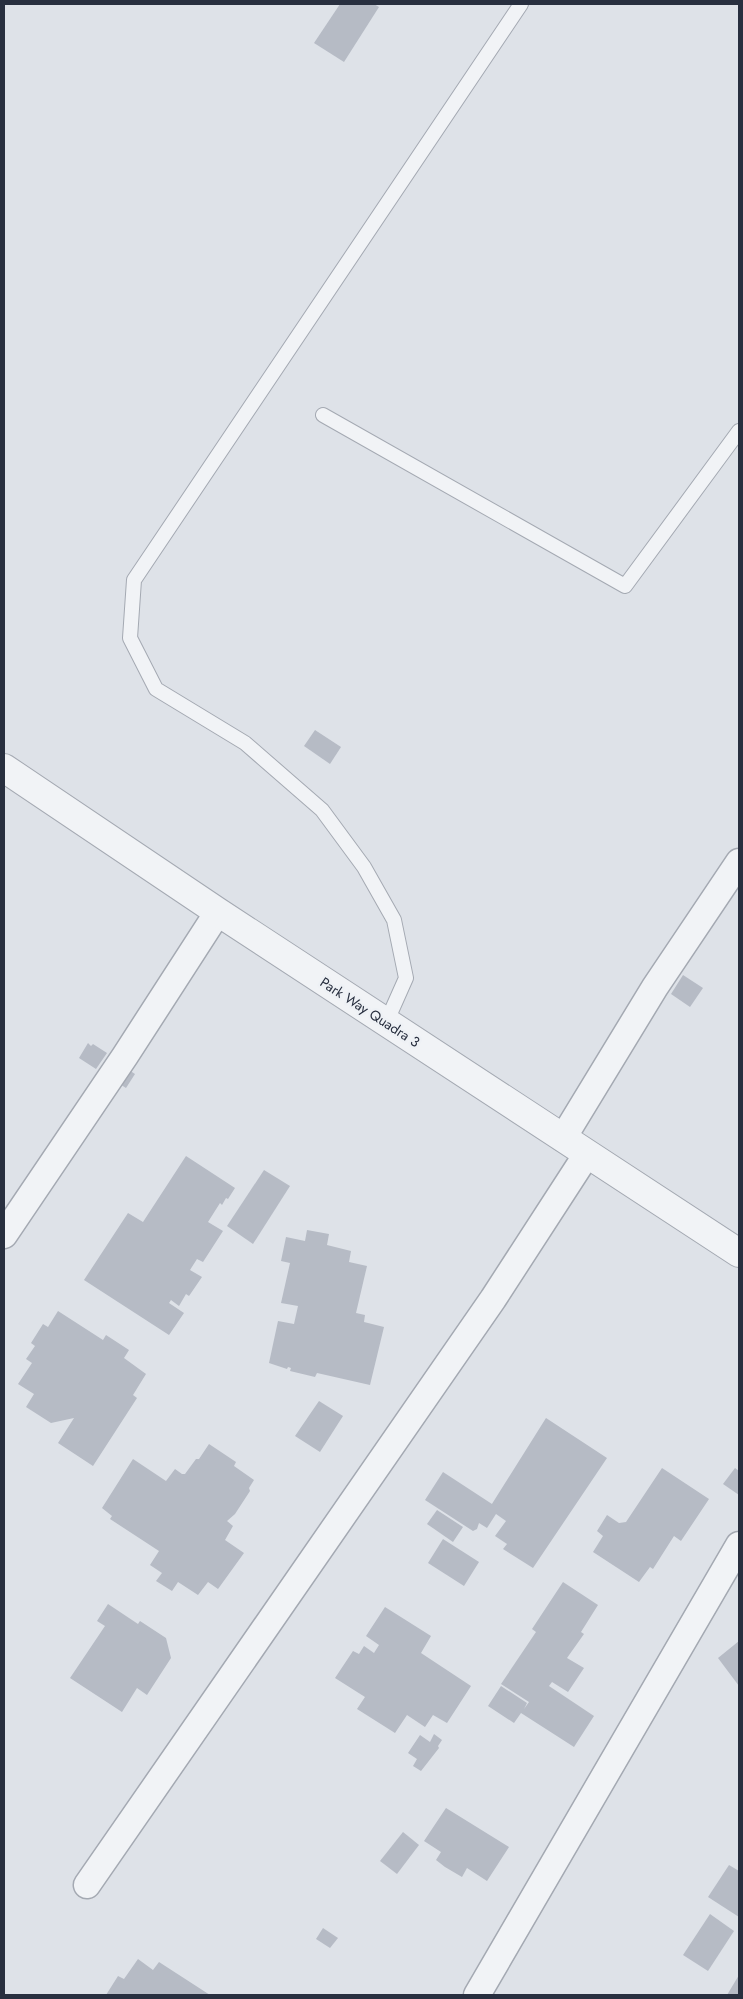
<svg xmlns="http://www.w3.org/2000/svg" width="743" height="1999" viewBox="0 0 743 1999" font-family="Jost,sans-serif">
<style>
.building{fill:#b6bbc5}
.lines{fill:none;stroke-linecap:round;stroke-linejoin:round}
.service-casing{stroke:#a4a9b2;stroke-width:16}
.minor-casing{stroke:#a4a9b2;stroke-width:29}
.tertiary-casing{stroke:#a4a9b2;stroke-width:30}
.service{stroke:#f1f3f6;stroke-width:14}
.minor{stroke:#f1f3f6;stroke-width:26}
.tertiary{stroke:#f1f3f6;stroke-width:28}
.labels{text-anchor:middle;stroke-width:5;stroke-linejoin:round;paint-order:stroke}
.street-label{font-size:14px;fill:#282f3f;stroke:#eef1f5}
</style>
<rect width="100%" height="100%" fill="#dee2e8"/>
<g class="building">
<path d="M340,4H374L379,7L344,62L314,43Z"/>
<path d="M315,730L341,747L330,764L304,746Z"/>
<path d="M683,975L703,988L690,1007L671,994Z"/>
<path d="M88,1043L91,1046L93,1044L107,1053L96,1069L79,1058Z"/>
<path d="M118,1063L135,1074L126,1088L109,1077Z"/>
<path d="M186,1156L235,1188L228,1199L226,1198L222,1205L220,1203L208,1222L223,1231L203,1262L197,1259L190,1270L202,1277L189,1296L186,1294L179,1306L171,1300L169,1303L184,1313L169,1335L84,1280L128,1213L143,1222Z"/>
<path d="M264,1170L290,1186L253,1244L227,1226Z"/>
<path d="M307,1230L329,1234L327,1245L351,1251L349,1262L367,1266L356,1313L365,1315L364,1322L384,1327L370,1385L317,1373L315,1377L290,1371L291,1368L288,1367L287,1369L269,1363L278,1321L294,1324L298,1306L281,1303L290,1263L281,1261L286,1237L305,1241Z"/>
<path d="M58,1311L103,1340L106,1335L129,1350L124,1358L146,1374L133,1395L137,1398L93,1466L58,1443L74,1418L51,1423L26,1407L34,1394L18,1384L32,1363L26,1359L35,1346L31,1343L43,1324L48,1327Z"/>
<path d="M319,1401L343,1416L320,1452L295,1436Z"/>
<path d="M546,1418L607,1458L533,1568L503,1549L507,1544L495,1536L506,1521L496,1514L487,1528L479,1523L477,1529L473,1531L425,1500L443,1472L492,1504L490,1507Z"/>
<path d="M209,1444L236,1462L234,1466L254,1480L249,1488L250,1491L235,1514L227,1521L233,1526L225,1540L244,1553L218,1589L208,1582L198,1595L178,1582L172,1591L156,1581L162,1573L150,1565L159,1551L110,1519L112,1516L102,1508L133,1459L166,1481L175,1469L182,1474H185L196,1459H199Z"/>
<path d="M662,1468L709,1499L681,1541L674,1536L653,1569L650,1567L639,1582L593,1552L603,1536L597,1531L607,1515L619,1523L626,1522Z"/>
<path d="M735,1468L739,1471V1495L723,1484Z"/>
<path d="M437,1510L463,1527L453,1542L427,1524Z"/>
<path d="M443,1539L479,1562L464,1586L428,1563Z"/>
<path d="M563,1582L598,1605L581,1632L584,1634L567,1658L584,1668L568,1692L552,1682L549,1686L594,1716L574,1747L521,1713L514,1723L488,1706L501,1686L527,1703L524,1709L529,1702L501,1684L536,1632L532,1629Z"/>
<path d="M108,1604L138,1624L140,1621L166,1638L171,1658L147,1695L137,1688L122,1712L70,1678L105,1626L97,1621Z"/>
<path d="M385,1607L431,1636L421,1653L471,1686L447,1723L433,1715L425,1727L407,1715L395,1733L357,1709L365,1697L335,1678L353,1651L359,1654L364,1646L374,1653L379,1645L366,1636Z"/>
<path d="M739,1641V1686L718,1658Z"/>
<path d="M434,1734L442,1740L438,1746L439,1748L421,1771L413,1766L417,1759L408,1753L420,1735L430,1742Z"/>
<path d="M446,1808L509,1847L487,1881L467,1868L462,1877L445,1867L436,1860L441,1852L424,1841Z"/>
<path d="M403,1832L419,1845L397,1874L380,1861Z"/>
<path d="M729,1865L739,1871V1917L708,1897Z"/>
<path d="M710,1914L734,1931L708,1971L683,1955Z"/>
<path d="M323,1928L338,1938L330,1948L316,1939Z"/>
<path d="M138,1959L153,1970L159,1962L210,1995H106L118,1976L124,1979Z"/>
<path d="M739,1975V1995H727Z"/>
</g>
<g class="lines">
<defs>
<g id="service">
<path d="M323,415L625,586L739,431"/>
<path d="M386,1023L406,978L394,920L364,867L322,810L245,743L156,689L130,638L134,580L521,4"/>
</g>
<g id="minor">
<path d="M563,1138L655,987L739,862"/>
<path d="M4,1235L125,1056L218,912"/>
<path d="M87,1885L493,1299L587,1154"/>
<path d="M477,1995L739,1545"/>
</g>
<path id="tertiary" d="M4,768L218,912L739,1253"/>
</defs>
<use href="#service" class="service-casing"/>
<use href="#minor" class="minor-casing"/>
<use href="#tertiary" class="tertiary-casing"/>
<use href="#service" class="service"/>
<use href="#minor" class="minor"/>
<use href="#tertiary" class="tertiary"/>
</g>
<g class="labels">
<g class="street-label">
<text transform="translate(370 1012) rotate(33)" y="5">Park Way Quadra 3</text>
</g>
</g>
<rect width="743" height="1999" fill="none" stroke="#282f3f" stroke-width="10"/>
</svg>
